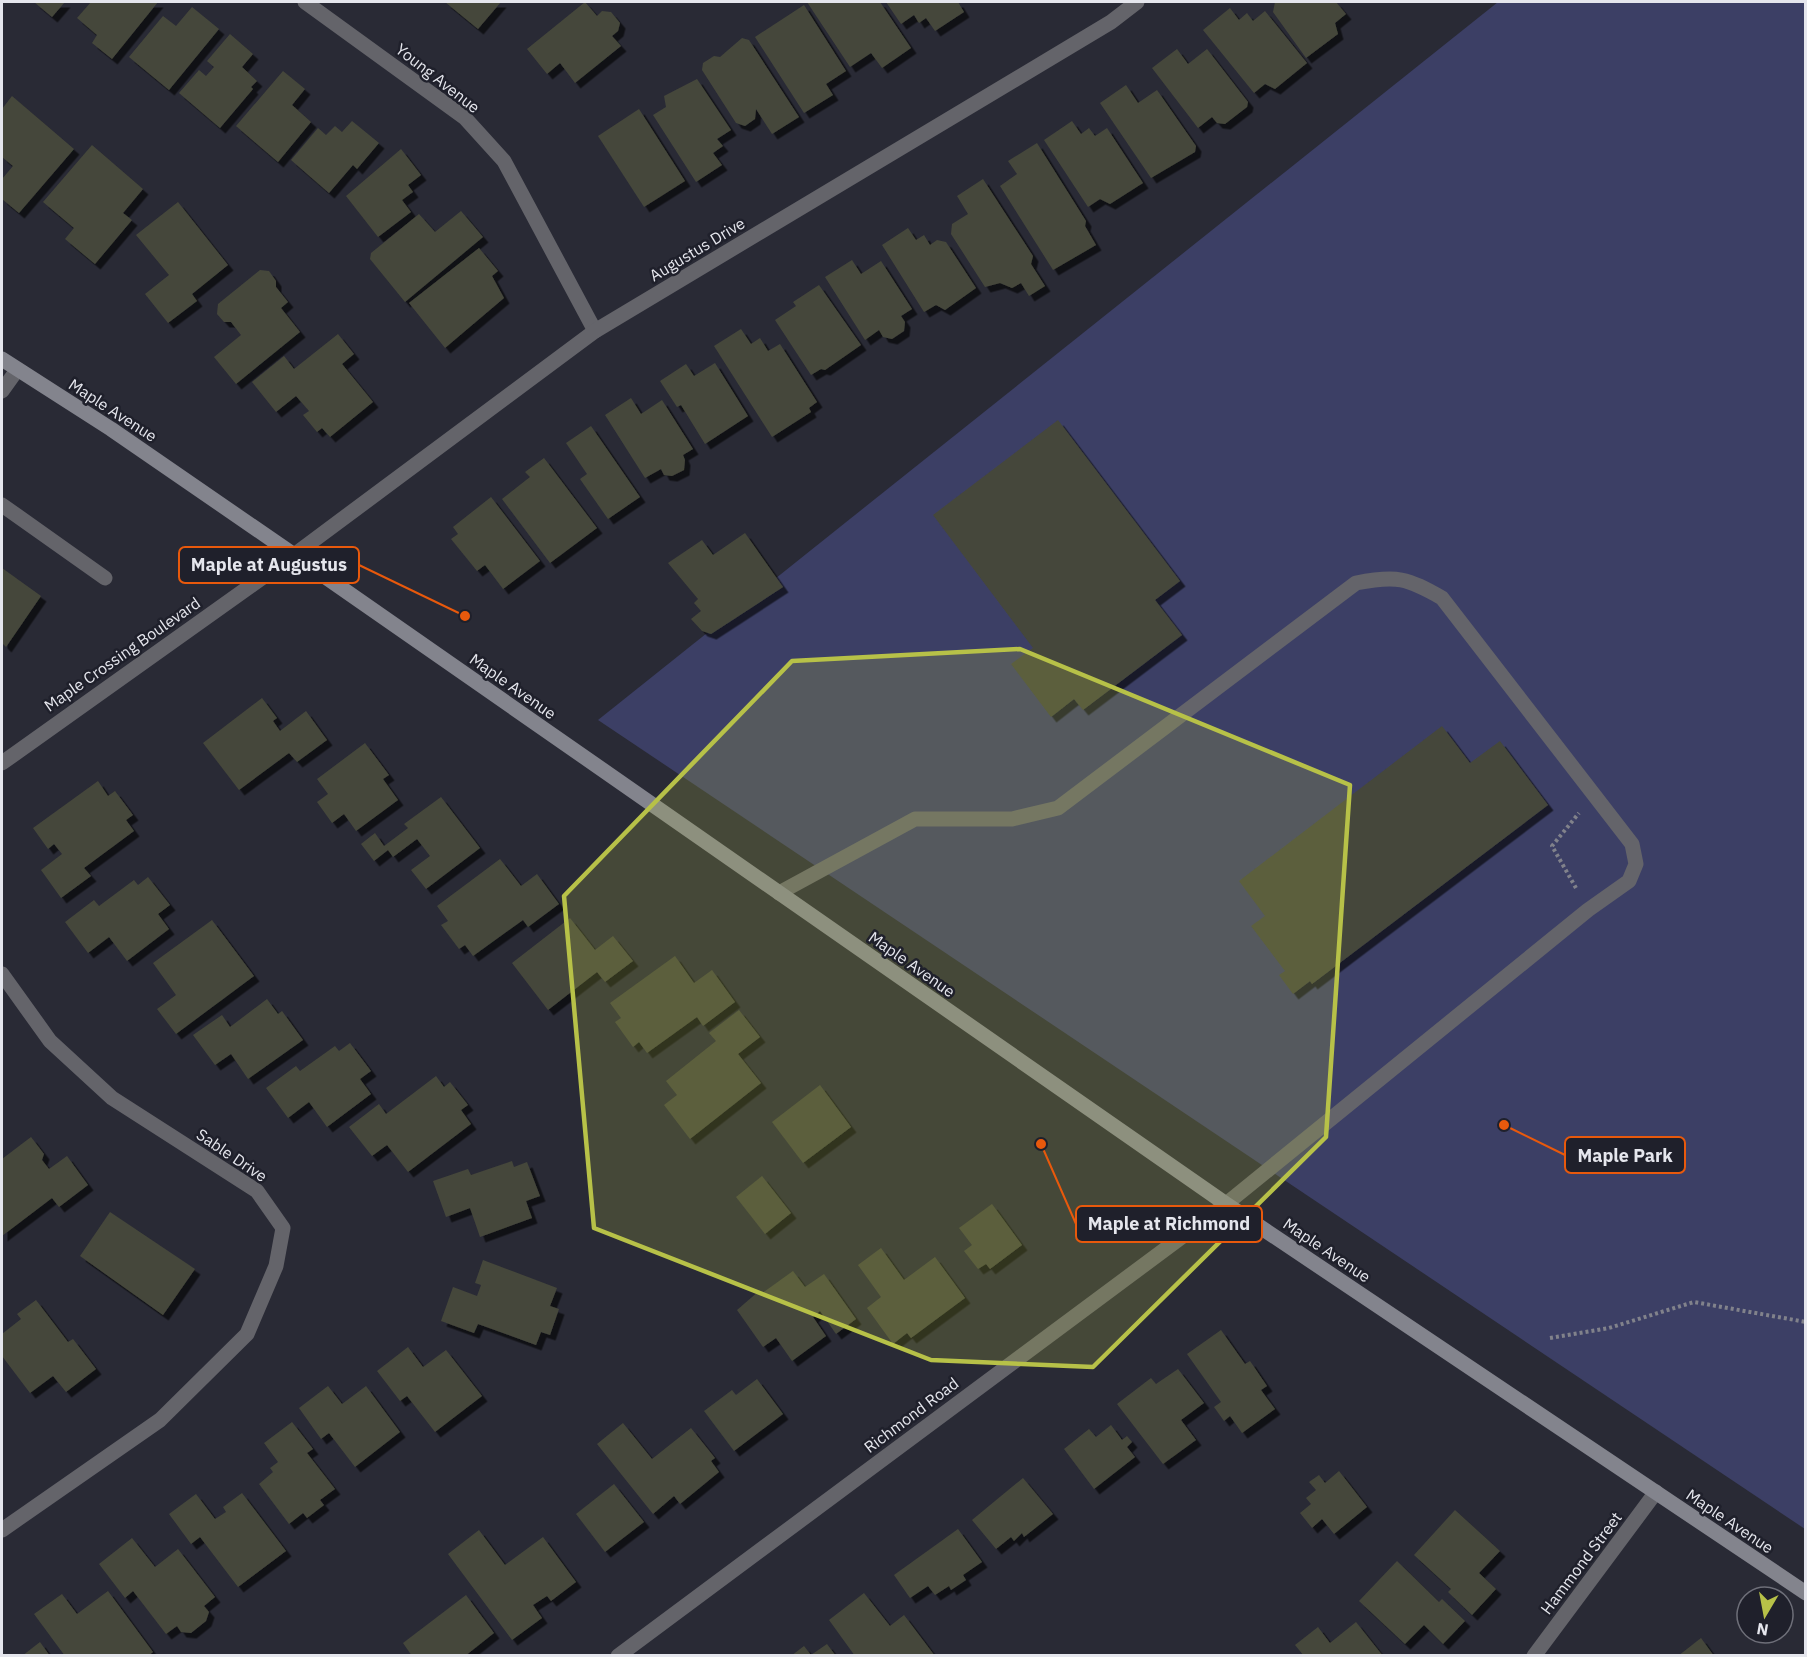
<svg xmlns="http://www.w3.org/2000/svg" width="1807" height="1657" viewBox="0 0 1807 1657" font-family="'IBM Plex Sans',sans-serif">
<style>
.green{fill:#3c3f65}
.building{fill:#45473b;filter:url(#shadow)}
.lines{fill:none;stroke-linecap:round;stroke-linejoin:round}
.path{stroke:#81828b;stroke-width:4;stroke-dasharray:3 3;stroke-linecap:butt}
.service{stroke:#64646a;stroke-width:15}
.minor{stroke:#64646a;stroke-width:15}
.secondary{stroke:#83848d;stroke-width:15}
.marked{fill:#b7c148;fill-opacity:0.2;stroke:#b7c148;stroke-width:4.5;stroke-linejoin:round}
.labels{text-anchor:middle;stroke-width:5;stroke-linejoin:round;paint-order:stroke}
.street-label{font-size:16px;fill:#e5e6ed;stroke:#1f202b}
.leader{fill:none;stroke:#e8590c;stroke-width:2}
.callout-dot{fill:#e8590c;stroke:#1f202b;stroke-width:2}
.callout{fill:#1f202b;stroke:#e8590c;stroke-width:2}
.callout-label{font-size:18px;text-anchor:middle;font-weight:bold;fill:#e5e6ed}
</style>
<defs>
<filter id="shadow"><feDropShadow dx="5.5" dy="5.5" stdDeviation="0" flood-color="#0009"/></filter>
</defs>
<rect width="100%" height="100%" fill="#292a35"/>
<path class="green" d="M1498,2H1805V1529L598,720Z"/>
<g class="building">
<path d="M34,2H65L52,17Z"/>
<path d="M91,2H158L112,59L92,43L97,35L77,18Z"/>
<path d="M445,2H501L478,29Z"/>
<path d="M585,2L597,16L602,11L611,12L620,23L618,31L612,36L621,46L575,83L560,63L547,74L527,49Z"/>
<path d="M807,2H880L911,48L882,68L871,53L850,67Z"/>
<path d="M886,2H958L964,12L935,31L926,18L919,23L914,15L901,24Z"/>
<path d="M1275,2H1336L1346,14L1335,23L1338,34L1306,58L1273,12Z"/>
<path d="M804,5L846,71L826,84L833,95L804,113L755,37Z"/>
<path d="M192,7L219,29L169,90L129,57L163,16L176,26Z"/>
<path d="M1230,8L1239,20L1247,13L1253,21L1265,11L1307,63L1275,89L1265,84L1254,93L1203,30Z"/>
<path d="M230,34L253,54L242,67L257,81L251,87L253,89L220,128L179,93L199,70L206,76L214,67L207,61Z"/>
<path d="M742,38L749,40L799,117L772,134L756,109L755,119L745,126L736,123L702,70L703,63L714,56L720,57Z"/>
<path d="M1177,49L1188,64L1207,49L1248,102L1247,107L1225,124L1217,123L1212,117L1198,128L1152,68Z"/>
<path d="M283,71L305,89L292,105L311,122L278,162L236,126Z"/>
<path d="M697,79L731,130L717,139L723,146L713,153L722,165L696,182L653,115L666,107L664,96Z"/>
<path d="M1126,85L1138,103L1157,90L1196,146L1195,152L1151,178L1100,103Z"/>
<path d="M12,96L74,149L19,213L2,199V179L13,166L2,157V109Z"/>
<path d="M639,109L685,181L644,207L598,136Z"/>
<path d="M352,121L379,143L357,169L353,165L329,193L291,160L318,128L326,135L335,126L342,132Z"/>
<path d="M1072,121L1081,134L1089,128L1095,136L1107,128L1143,183L1110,204L1100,199L1088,207L1044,140Z"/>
<path d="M1037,143L1086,221L1085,226L1096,245L1053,270L1000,186L1017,174L1008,161Z"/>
<path d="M92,145L143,189L123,213L132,220L95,264L65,239L74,228L43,202Z"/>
<path d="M401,149L421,175L408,185L413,192L402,200L411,212L378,237L346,196Z"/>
<path d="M983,179L1033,256L1031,264L1045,286L1029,296L1021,283L1012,288L1000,283L985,287L951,234L952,224L968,214L957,196Z"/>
<path d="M178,202L228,265L192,294L197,301L168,323L145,294L169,275L136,235Z"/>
<path d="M461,211L483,237L405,302L370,259L371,253L419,214L435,232Z"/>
<path d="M908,228L916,240L924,235L930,245L937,240L946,242L976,288L945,310L936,305L924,312L882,245Z"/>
<path d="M479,248L498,271L492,276L504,298L445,348L409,303Z"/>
<path d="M852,260L861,274L881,261L912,309L901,316L905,322L904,331L892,339L883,337L879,330L865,340L825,277Z"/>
<path d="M260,270L269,271L276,281V287L288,302L281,308L300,332L236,384L214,357L241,335L231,322H224L217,314L218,304Z"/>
<path d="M819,285L861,345L825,370L821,369L811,375L775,320L796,306L793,302Z"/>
<path d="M741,329L751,344L760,338L768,351L780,344L817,402L809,408L811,412L772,437L714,346Z"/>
<path d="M338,334L354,354L342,364L373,402L330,437L322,428L317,432L303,415L309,411L296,396L276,412L252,382L284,356L294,369Z"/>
<path d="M715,363L748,416L705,444L681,405L677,407L660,381L686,364L694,376Z"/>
<path d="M631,398L641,414L662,400L693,449L683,455L685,460L684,470L672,476L664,475L661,469L645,478L605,415Z"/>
<path d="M1058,420L1180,581L1155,600L1182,635L1083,710L1074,699L1051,717L1011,664L1033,648L933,515Z"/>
<path d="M591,426L640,497L608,519L580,479L587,474L566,443Z"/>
<path d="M544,458L597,528L550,563L502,499L530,477L525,472Z"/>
<path d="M491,497L540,561L503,589L485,565L477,571L451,539L458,534L453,527Z"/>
<path d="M745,533L783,587L711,634L702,631L691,619L701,611L694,603L698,599L668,563L702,540L713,555Z"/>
<path d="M2,568L41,596L6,647L2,643Z"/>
<path d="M262,698L277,718L273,721L280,731L306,711L327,740L297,762L289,753L239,790L203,743Z"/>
<path d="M1442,726L1470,763L1500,741L1548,805L1312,984L1310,981L1293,994L1279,975L1285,971L1251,926L1265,916L1239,881Z"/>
<path d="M365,743L389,775L383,779L398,800L356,831L344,814L332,823L317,802L328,794L317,779Z"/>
<path d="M98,781L108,796L115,791L133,815L126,820L134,831L84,868L91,876L61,898L41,870L62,854L54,844L48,849L33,828Z"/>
<path d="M441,797L480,848L426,889L411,870L430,856L417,839L393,857L388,850L374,861L361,844L375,833L384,846L408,828L404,824Z"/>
<path d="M500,859L521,886L537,874L559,904L528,927L523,920L473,956L465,945L459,949L441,925L448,921L437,906Z"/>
<path d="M148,877L170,905L158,914L169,929L127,961L109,937L88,953L65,922L94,900L99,906L134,880L138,885Z"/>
<path d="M570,918L595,950L613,936L633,961L605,982L597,972L548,1010L512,963Z"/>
<path d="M212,920L254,976L176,1034L157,1009L176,995L153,963Z"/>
<path d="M675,956L694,983L712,970L735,1002L703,1026L697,1017L647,1053L639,1042L633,1047L615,1022L621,1018L610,1003Z"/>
<path d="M267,999L278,1014L282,1011L303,1040L248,1079L231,1054L215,1065L193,1035L222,1015L230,1027Z"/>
<path d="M739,1010L760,1037L738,1054L761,1083L690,1139L664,1105L677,1095L666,1081L716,1041L709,1033Z"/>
<path d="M350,1043L371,1071L360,1079L371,1094L327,1127L309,1102L288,1118L266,1088L296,1066L300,1071L335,1046L339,1051Z"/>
<path d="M436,1076L444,1087L450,1082L468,1105L461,1110L471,1124L408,1172L387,1145L372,1156L349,1127L379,1104L386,1114Z"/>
<path d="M820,1085L851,1127L803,1163L772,1122Z"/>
<path d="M31,1137L44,1154L42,1160L49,1169L67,1156L88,1185L59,1207L52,1198L2,1236V1159Z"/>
<path d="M512,1161L514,1167L527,1162L540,1196L526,1201L532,1218L480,1237L470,1208L446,1217L433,1181L468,1169L471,1175Z"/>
<path d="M762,1176L791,1213L765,1234L736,1197Z"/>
<path d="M992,1204L1022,1245L990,1269L986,1264L978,1269L964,1251L972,1245L959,1228Z"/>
<path d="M110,1212L195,1269L163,1315L80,1256Z"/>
<path d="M881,1248L904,1280L935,1257L965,1298L911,1338L907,1333L893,1344L867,1308L881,1297L858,1265Z"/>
<path d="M483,1260L557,1288L550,1306L559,1309L550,1335L541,1332L536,1345L478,1324L474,1333L441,1321L453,1287L477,1296L481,1285L475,1283Z"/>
<path d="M793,1271L805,1287L824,1274L856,1319L836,1334L820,1311L813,1317L826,1336L792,1361L776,1338L763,1347L737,1310L759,1291L761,1294Z"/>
<path d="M36,1300L68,1342L73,1339L96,1369L66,1392L53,1376L30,1393L2,1356V1334L21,1319L17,1314Z"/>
<path d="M1221,1330L1245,1364L1250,1361L1267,1386L1261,1390L1275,1409L1242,1433L1230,1416L1224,1421L1214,1407L1221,1402L1187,1354Z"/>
<path d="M408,1347L423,1367L446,1350L482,1396L435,1432L407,1396L400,1401L377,1371Z"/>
<path d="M1178,1369L1204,1403L1181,1420L1196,1440L1163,1464L1117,1404L1151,1378L1156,1384Z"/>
<path d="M757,1379L783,1414L734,1451L704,1411L732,1390L736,1395Z"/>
<path d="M328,1386L342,1404L366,1386L400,1432L355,1467L329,1433L321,1439L299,1408Z"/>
<path d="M292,1422L313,1449L307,1453L335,1489L320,1500L324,1505L307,1518L303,1513L289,1524L259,1484L273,1472L270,1468L278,1462L264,1443Z"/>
<path d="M623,1423L652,1459L691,1428L715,1458L711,1461L719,1472L680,1504L674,1496L653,1514L597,1444Z"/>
<path d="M1111,1425L1122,1440L1127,1436L1132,1442L1127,1447L1135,1457L1094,1489L1064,1449L1089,1429L1096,1437Z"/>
<path d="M1339,1471L1367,1507L1334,1534L1322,1519L1312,1528L1300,1513L1311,1504L1306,1498L1316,1490L1309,1482L1319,1475L1325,1483Z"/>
<path d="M1023,1478L1053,1514L1024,1537L1022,1533L1014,1541L1011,1537L996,1549L972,1520Z"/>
<path d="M614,1484L644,1522L605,1552L576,1514Z"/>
<path d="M242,1493L286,1551L238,1587L200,1537L191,1544L169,1514L196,1494L215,1519L226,1512L223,1507Z"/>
<path d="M1455,1510L1500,1551L1479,1573L1496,1589L1472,1615L1448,1592L1451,1589L1414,1555Z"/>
<path d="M958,1529L982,1562L963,1575L966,1580L951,1590L949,1586L935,1595L928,1586L910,1598L894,1575Z"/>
<path d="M479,1530L505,1565L543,1537L576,1582L551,1601L547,1596L533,1605L542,1618L512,1640L448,1554Z"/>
<path d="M132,1538L155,1567L178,1549L215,1597L204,1606L209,1612L206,1621L191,1633L181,1632L177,1626L166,1634L133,1591L125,1598L99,1564Z"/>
<path d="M1397,1561L1439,1602L1442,1599L1465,1621L1443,1644L1424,1625L1405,1644L1359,1601Z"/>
<path d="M108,1591L153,1652L148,1656H65L34,1614L62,1594L77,1614Z"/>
<path d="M864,1593L890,1626L904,1615L935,1656H855L829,1620Z"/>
<path d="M466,1595L494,1633L465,1656H412L403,1643Z"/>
<path d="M1356,1622L1383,1656H1304L1295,1645L1318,1627L1330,1643Z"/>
<path d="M1701,1638L1714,1656H1678Z"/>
<path d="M40,1642L50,1656H22Z"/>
<path d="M827,1644L836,1656H791L804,1646L811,1655Z"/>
</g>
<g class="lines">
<g class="path">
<path d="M1576,888L1552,846L1579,813"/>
<path d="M1550,1338L1609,1328L1694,1302L1806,1322"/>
</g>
<g class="service">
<path d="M2,391L17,370"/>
<path d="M2,505L105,578"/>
<path d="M779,893L915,819H1012L1058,808L1356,583C1397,575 1407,578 1442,598L1632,844L1636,864L1629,881L1588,910L1226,1204"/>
</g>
<g class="minor">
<path d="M305,2L465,118L504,161L595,331"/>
<path d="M2,763L294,555L595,331L1111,22L1137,2"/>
<path d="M2,974L50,1041L112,1098L257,1191L283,1228L276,1266L247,1334L160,1420L2,1530"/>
<path d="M618,1656L1226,1204"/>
<path d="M1534,1656L1656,1492"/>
</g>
<path class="secondary" d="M2,359L111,429L294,555L1226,1204L1806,1593"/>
</g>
<path class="marked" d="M1020,649L1350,785L1326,1137L1093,1367L931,1360L594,1228L564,896L792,661Z"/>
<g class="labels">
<g class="street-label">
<text transform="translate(438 78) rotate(38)" y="6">Young Avenue</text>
<text transform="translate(697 249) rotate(-31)" y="6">Augustus Drive</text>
<text transform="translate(113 410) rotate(33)" y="6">Maple Avenue</text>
<text transform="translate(122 654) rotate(-35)" y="6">Maple Crossing Boulevard</text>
<text transform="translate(513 686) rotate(35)" y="6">Maple Avenue</text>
<text transform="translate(912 964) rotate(35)" y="6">Maple Avenue</text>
<text transform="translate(232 1155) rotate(34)" y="6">Sable Drive</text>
<text transform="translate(1327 1250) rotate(34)" y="6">Maple Avenue</text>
<text transform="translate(911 1415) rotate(-37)" y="6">Richmond Road</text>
<text transform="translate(1730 1521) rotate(34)" y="6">Maple Avenue</text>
<text transform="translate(1581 1563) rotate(-53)" y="6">Hammond Street</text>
</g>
</g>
<path class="leader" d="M465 616L359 565M1504 1125L1565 1155M1041 1144L1076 1224"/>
<g class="callout-dot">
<circle cx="465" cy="616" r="6"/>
<circle cx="1504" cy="1125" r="6"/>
<circle cx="1041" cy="1144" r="6"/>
</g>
<g class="callout">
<rect x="179" y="547" width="180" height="36" rx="6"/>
<rect x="1565" y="1137" width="120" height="36" rx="6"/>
<rect x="1076" y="1206" width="186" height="36" rx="6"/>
</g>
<g class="callout-label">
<text x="269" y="571">Maple at Augustus</text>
<text x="1625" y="1162">Maple Park</text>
<text x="1169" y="1230">Maple at Richmond</text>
</g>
<rect width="1807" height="1657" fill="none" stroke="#e5e6ed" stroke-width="6"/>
<g transform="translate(1765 1615) rotate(190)"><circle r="28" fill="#1f202b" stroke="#6e6f79" stroke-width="1.5"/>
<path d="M0-4.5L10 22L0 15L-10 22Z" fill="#b7c148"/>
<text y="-9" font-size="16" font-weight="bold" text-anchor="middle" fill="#e5e6ed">N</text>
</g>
</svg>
